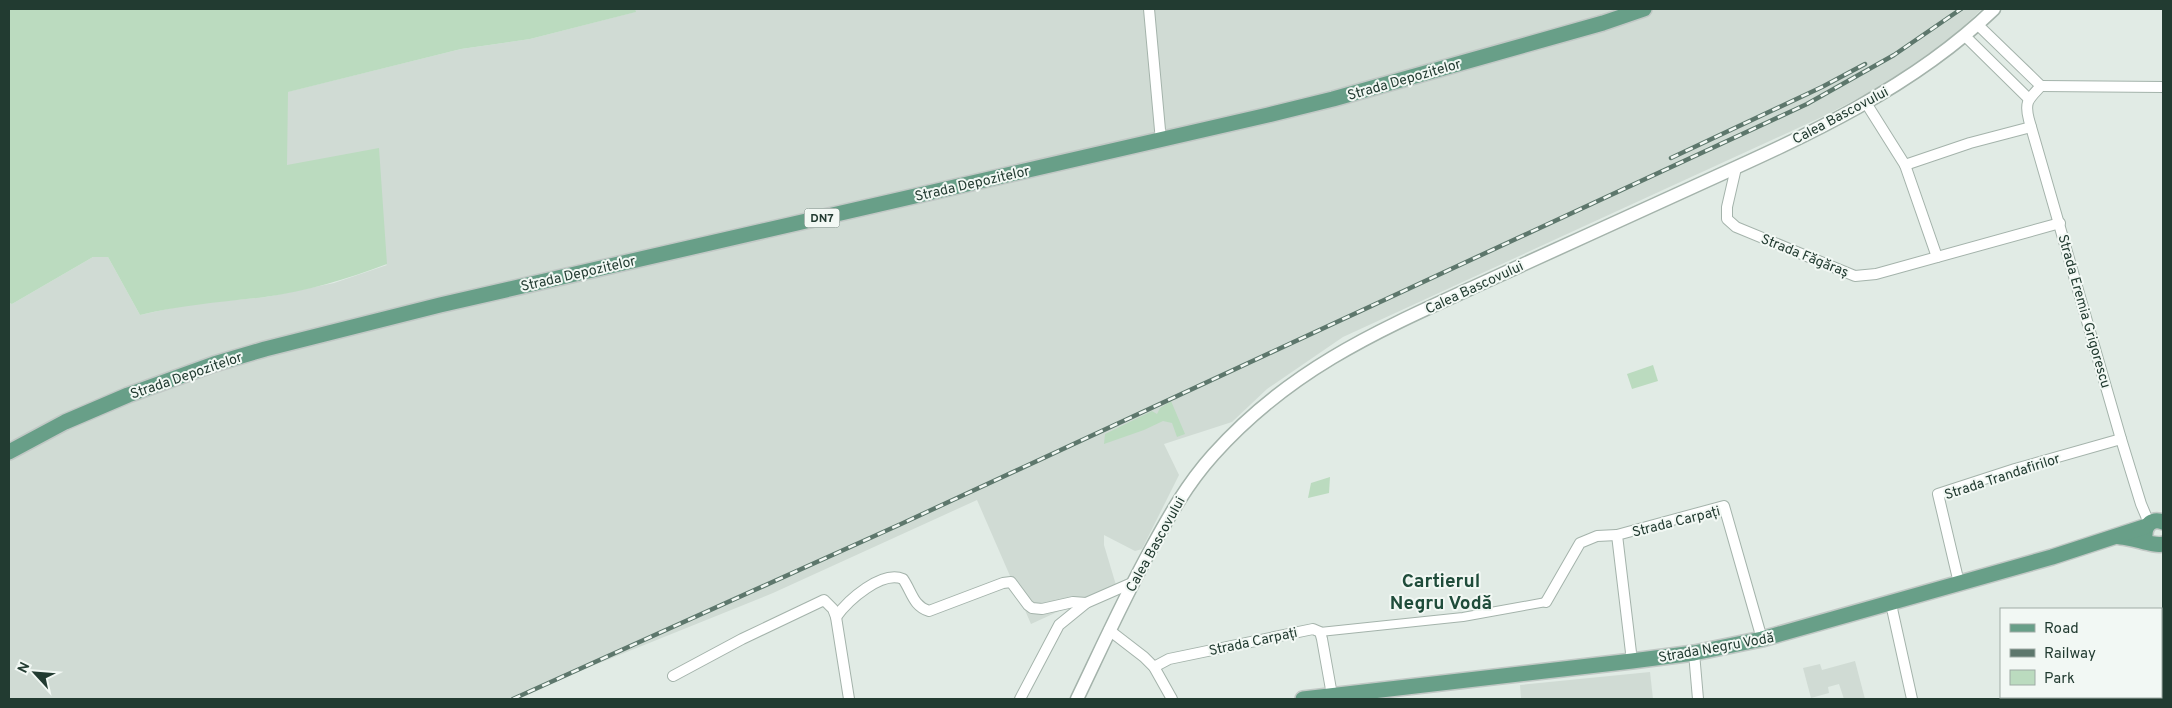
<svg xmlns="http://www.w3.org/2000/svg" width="2172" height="708" viewBox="0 0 2172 708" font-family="Overpass,sans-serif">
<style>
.built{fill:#d0dbd4}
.green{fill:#bbdbbf}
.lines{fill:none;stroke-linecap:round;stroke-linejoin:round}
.pedestrian-casing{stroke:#a4b3ab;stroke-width:10}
.minor-casing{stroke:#a4b3ab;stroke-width:12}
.tertiary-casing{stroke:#a4b3ab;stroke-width:15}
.primary-casing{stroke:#c1c8c5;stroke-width:18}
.pedestrian{stroke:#fff;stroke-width:8}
.minor{stroke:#fff;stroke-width:10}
.tertiary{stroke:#fff;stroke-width:12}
.primary{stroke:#689f88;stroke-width:15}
.rail-casing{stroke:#5d776c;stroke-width:4.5}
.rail{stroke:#f2f8f4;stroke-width:2.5;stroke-dasharray:8;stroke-linecap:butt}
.labels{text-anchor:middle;stroke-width:4;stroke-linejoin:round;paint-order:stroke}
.shield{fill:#f2f8f4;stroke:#60746c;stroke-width:1}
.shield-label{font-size:12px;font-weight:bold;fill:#223b31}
.street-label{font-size:14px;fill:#223b31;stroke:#f2f8f4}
.district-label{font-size:19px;font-weight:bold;fill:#1f4c3a;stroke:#f2f8f4}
</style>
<rect width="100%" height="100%" fill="#e1ebe5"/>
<g class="built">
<path d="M635,9H1982L1952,37L1882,86L1824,116L1343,337L1267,389L1232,422L1164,444L1179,475L1142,549L1135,551L1104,535V545L1116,585L1031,624L977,500L773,593L510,699H9V303L12,304L93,257H108L140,315L190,304L266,297L334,283L387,265L287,165V92L461,49L530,39L635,12Z"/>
<path d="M1855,661L1865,699H1844L1839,684L1828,687L1829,693L1811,698L1803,668L1820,664L1822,670Z"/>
<path d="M1650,672L1653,699H1521L1520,685Z"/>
</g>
<g class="green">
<path d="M9,9H635L636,12L530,39L461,49L288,92L287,165L379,148L387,264C347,279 307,291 265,297C223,302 181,305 140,315L108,257H93L12,304L9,303Z"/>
<path d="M1653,365L1658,381L1632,389L1627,374Z"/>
<path d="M1171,401L1185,434L1177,437L1172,423L1163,421L1144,430L1104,444L1105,434L1152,411L1157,414L1160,408Z"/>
<path d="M1330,477L1329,493L1308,498L1311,483Z"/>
</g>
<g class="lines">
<defs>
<path id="pedestrian" d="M1320,632L1463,617L1546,602"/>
<g id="minor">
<path d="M1149,9L1161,141"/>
<path d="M1978,25L2041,86"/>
<path d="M1965,36L2029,99"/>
<path d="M2041,86C2029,99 2024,101 2029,120L2121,439L2141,504L2149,523"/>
<path d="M2041,86L2163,87"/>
<path d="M1866,103L1905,165L1970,143L2031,127"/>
<path d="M1905,165L1937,257"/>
<path d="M1736,168L1727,207V219L1736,227L1855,276L1876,274L2060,223"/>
<path d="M1959,583L1938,494L2015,469L2121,439"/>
<path d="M1546,602L1580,543L1597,536L1617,535"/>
<path d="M1891,604L1912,699"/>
<path d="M836,617C848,600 882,570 903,579C912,592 913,606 929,611L1003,583L1011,582L1028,605L1032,608L1042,609L1073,602L1086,603"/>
<path d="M1109,630L1144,657L1154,667L1172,699"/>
<path d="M1694,653L1698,699"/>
<path d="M1632,661L1617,535L1724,506L1762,639"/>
<path d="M1154,667L1169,659L1313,629L1320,632L1322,639L1332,695"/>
<path d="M673,676L742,639L824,600L833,609L836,617L849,699"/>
<path d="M1020,699L1059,625L1086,603L1134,582"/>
</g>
<path id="tertiary" d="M1077,699C1101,649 1124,598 1151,549C1169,516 1187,484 1213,455C1289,370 1375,332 1476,286C1552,251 1628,217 1704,182C1808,135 1912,88 1994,9"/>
<g id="primary">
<path d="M9,452L65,422L128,395L214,364L265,349L440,305L1268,115L1333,99L1603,23L1644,9"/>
<path d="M2145,535C2145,524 2153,518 2163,522"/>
<path d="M2120,537C2132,537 2155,547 2163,544"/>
<path d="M1303,699L1632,661L1694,653L1762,639L2052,557L2147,526"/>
</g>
</defs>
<use href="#pedestrian" class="pedestrian-casing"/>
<use href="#minor" class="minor-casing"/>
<use href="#tertiary" class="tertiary-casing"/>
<use href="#primary" class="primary-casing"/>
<use href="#pedestrian" class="pedestrian"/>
<use href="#minor" class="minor"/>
<use href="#tertiary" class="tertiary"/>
<use href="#primary" class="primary"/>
<defs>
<g id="rail">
<path d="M1671,158L1822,87L1865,64"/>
<path d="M513,699L901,524L1807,104L1894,55L1961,9"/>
</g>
</defs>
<use href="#rail" class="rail-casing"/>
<use href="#rail" class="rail"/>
</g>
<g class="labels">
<rect class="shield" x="804.5" y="208.5" width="35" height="19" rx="4"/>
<g class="shield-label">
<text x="822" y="222">DN7</text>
</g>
<g class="street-label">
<text transform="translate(1404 79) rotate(-16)" y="5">Strada Depozitelor</text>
<text transform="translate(1840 115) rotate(-28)" y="5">Calea Bascovului</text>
<text transform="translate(972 183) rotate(-13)" y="5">Strada Depozitelor</text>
<text transform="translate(1805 255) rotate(22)" y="5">Strada Făgăraș</text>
<text transform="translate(578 273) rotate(-13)" y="5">Strada Depozitelor</text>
<text transform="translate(1474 287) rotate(-25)" y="5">Calea Bascovului</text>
<text transform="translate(2085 311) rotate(74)" y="5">Strada Eremia Grigorescu</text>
<text transform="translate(186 375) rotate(-19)" y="5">Strada Depozitelor</text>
<text transform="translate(2002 476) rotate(-18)" y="5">Strada Trandafirilor</text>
<text transform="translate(1676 521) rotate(-14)" y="5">Strada Carpați</text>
<text transform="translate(1155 544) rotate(-61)" y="5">Calea Bascovului</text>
<text transform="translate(1253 641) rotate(-12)" y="5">Strada Carpați</text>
<text transform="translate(1716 647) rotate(-10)" y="5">Strada Negru Vodă</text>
</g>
<g class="district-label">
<text x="1441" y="587">Cartierul<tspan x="1441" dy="22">Negru Vodă</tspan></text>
</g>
</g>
<rect width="2172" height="708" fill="none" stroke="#223b31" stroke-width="20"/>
<rect x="2000" y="608" width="162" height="90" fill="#f2f8f4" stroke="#9faca6"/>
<rect x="2010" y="624" width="25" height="8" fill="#689f88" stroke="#9faca6"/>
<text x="2044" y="633" font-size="15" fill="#223b31">Road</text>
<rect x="2010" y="649" width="25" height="8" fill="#5d776c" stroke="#9faca6"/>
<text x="2044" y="658" font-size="15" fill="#223b31">Railway</text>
<rect x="2010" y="670" width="25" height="15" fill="#bbdbbf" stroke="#9faca6"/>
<text x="2044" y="683" font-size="15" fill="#223b31">Park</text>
<g transform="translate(35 673) rotate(296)" stroke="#f2f8f4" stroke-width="4" paint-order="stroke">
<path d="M0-4L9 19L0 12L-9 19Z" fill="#223b31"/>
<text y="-8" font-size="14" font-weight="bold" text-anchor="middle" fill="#223b31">N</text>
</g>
</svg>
